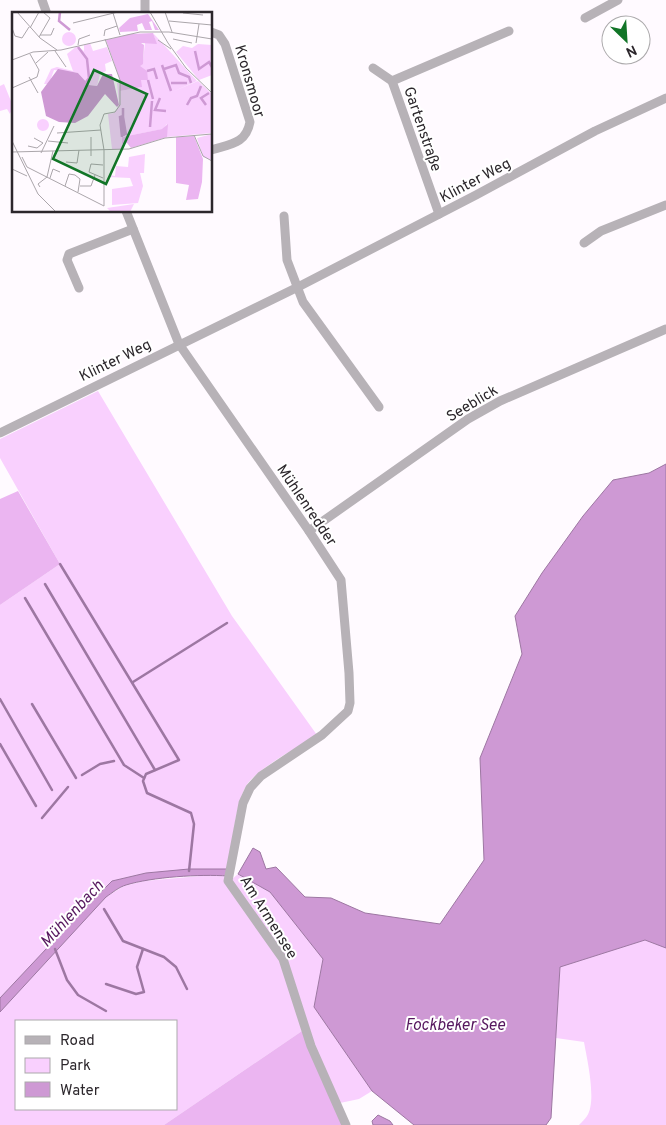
<svg xmlns="http://www.w3.org/2000/svg" width="666" height="1125" viewBox="0 0 666 1125" font-family="Overpass,sans-serif">
<style>
.green{fill:#f9d0fe;fill-rule:evenodd}
.forest{fill:#ebb5f1}
.water{fill:#ce99d4;stroke:#9d77a2}
.lines{fill:none;stroke-linecap:round;stroke-linejoin:round}
.stream{stroke:#9d77a2;stroke-width:2.5}
.minor{stroke:#b7b2b7;stroke-width:9}
.labels{text-anchor:middle;stroke-width:4;stroke-linejoin:round;paint-order:stroke}
.street-label{font-size:15px;fill:#2c272c;stroke:#fff}
.water-label{font-size:16px;font-style:italic;fill:#56175e;stroke:#fff}
.inset-river{fill:none;stroke:#ce99d4;stroke-width:2.5}
.inset-road{fill:none;stroke:#aba6ab;stroke-width:1}
.view{fill:#117527;fill-opacity:0.15;stroke:#117527;stroke-width:2.5}
.inset-edge{fill:none;stroke:#2c272c;stroke-width:2.5}
</style>
<rect width="100%" height="100%" fill="#fffaff"/>
<g class="green">
<path d="M4,84L13,106L10,114L7,109L0,111V86Z"/>
<path d="M98,391L232,616L317,735C300,746 256,769 246,786C234,808 233,844 228,869L146,873L112,881L78,915L0,998V605L60,564L0,458V439Z"/>
<path d="M238,874L270,892L323,959L314,1007L372,1091L359,1099L340,1103L313,1045L286,958L230,881Z"/>
<path d="M211,875L228,876L280,960L302,1031L164,1125H0V1012L106,897L124,886L144,881ZM16,1021H176V1109H16Z"/>
<path d="M645,940L666,948V1125H579C582,1122 585,1119 587,1116C597,1101 587,1059 584,1042L556,1038L560,967Z"/>
</g>
<g class="forest">
<path d="M18,491L60,564L0,605V499Z"/>
<path d="M302,1031L345,1125H164Z"/>
</g>
<g class="water">
<path d="M666,464V948L645,940L560,967L551,1118L546,1125H414L372,1091L314,1007L323,959L270,892L238,874L253,848L260,852L266,869L276,867L305,897L331,898L365,913L440,924L484,860L480,758L522,654L515,616L542,573L583,516L613,480L649,473Z"/>
<path d="M189,869H228V876C200,874 152,877 126,885C119,887 112,893 106,897L0,1012V998L78,915L112,881L146,873Z"/>
<path d="M378,1115L390,1121L393,1125H373L372,1121Z"/>
</g>
<g class="lines">
<g class="stream">
<path d="M60,564L179,760L146,774L143,781L147,793L191,813L194,824L189,871"/>
<path d="M45,584L155,770"/>
<path d="M25,598L124,765L144,778"/>
<path d="M133,682L227,623"/>
<path d="M0,699L52,790"/>
<path d="M32,704L76,778"/>
<path d="M0,744L36,806"/>
<path d="M82,775L100,764L114,761"/>
<path d="M42,818L68,787"/>
<path d="M104,909L123,941L164,957L176,967L187,989"/>
<path d="M55,949L67,980L78,995L106,1011"/>
<path d="M106,984L136,994L144,992L137,967L143,949"/>
</g>
<g class="minor">
<path d="M42,0L47,14"/>
<path d="M145,0V14"/>
<path d="M585,18L618,0"/>
<path d="M211,32L219,35L225,44L250,122C246,144 230,144 211,150"/>
<path d="M373,68L392,81"/>
<path d="M126,211L179,344L309,531L341,580L349,673L350,703L348,711L322,735L261,776L250,788L243,803L228,881L283,959L311,1046L346,1125"/>
<path d="M439,214L392,81L509,31"/>
<path d="M284,216L287,260L303,302L379,407"/>
<path d="M584,243L601,231L666,205"/>
<path d="M79,288L67,260L69,254L133,229"/>
<path d="M0,433L298,287L476,195L595,131L666,98"/>
<path d="M309,531L468,419L500,401L666,329"/>
</g>
</g>
<g class="labels">
<g class="street-label">
<text transform="translate(250 81) rotate(74)" y="5">Kronsmoor</text>
<text transform="translate(423 129) rotate(71)" y="5">Gartenstraße</text>
<text transform="translate(475 180) rotate(-28)" y="5">Klinter Weg</text>
<text transform="translate(115 360) rotate(-26)" y="5">Klinter Weg</text>
<text transform="translate(472 403) rotate(-31)" y="5">Seeblick</text>
<text transform="translate(307 505) rotate(56)" y="5">Mühlenredder</text>
<text transform="translate(269 917) rotate(58)" y="5">Am Armensee</text>
</g>
<g class="water-label">
<text transform="translate(71 913) rotate(-47)" y="6">Mühlenbach</text>
<text x="455" y="1030">Fockbeker See</text>
</g>
</g>
<g transform="translate(12 12)">
<rect width="200" height="200" fill="#fffaff"/>
<path d="M50 27a7 7 0 1 1 14 0a7 7 0 1 1-14 0ZM141,21L185,69L160,80L186,69L200,82V121L155,125V112L151,117L110,125L111,137H100L96,102L102,101L107,93L105,71H107L108,79L129,75L127,54L131,49L133,31H144ZM78,31L81,39L95,35L100,49L93,52L94,59L88,62L85,74L77,73L66,61L42,58L37,72H32L39,57L45,55L61,59L55,42L65,34L72,39V33ZM186,32L200,33V63L187,68L164,40L171,34L180,36ZM25 113a6 6 0 1 1 12 0a6 6 0 1 1-12 0ZM200,122V148L191,145L185,126ZM133,142L132,161H128L131,174L126,191L100,193V177L121,174L118,166L96,165L97,163L103,164L104,154L116,155L117,145ZM122,192L118,200H99L95,196Z" fill="#f9d0fe"/>
<path d="M136,2L147,18H143L140,9L137,10L140,18H133L130,11L125,13L126,19L108,20L107,16L118,6ZM141,21L145,32L129,31L132,33L131,52L128,54L135,59L136,68H129L130,75L108,79V68L94,28L118,22ZM156,112L155,125L119,136L115,131L110,132V125L150,117ZM182,124L191,147L190,170L186,187L174,188L177,173L164,171V143L179,145L164,143V125Z" fill="#ebb5f1"/>
<path d="M46,57L66,61L77,73L85,74L91,62H100L107,93L105,95L93,82L76,104L63,111L47,110L34,104L29,80Z" fill="#ce99d4"/>
<path class="inset-river" d="M48,0L47,9L58,18M66,35L75,47L77,66L74,70M183,39L187,57L197,50L200,55M150,53L159,79M152,57L164,53L167,61L177,65L179,71M135,59L142,57L145,67M136,68L141,87M159,71H175M148,86L143,98L154,99M175,93L179,86L185,84L189,74M194,93L189,86L197,81M110,105L112,124M111,105L114,123M138,115L140,89M110,125L108,105L111,104V96"/>
<path class="inset-road" d="M5,0L28,26L45,38M138,0L156,31M153,0L160,20M101,1L108,23M171,1L191,3M157,9L200,13M61,11L106,0M0,16L3,24L10,26L17,15M18,16L27,0M28,23H39L42,16M92,24L93,18L105,14M27,25L38,6L31,0M161,27L180,31M146,28L159,37M156,31L174,56L200,81M184,31L187,12M66,33L67,27L78,23M43,39L54,55M0,48L21,40L49,38L128,20H157L200,27M24,51L36,40M17,65L26,81M0,76L25,65L27,58L18,42M45,121L89,118M182,123L191,144L200,149M79,125V144M0,129L26,182L44,200M36,129L56,131M16,134L25,136L31,131L22,126M0,140L117,137L153,126L200,122M29,141L42,114M10,145L15,155L92,194M54,150L65,151L67,138M0,157L15,164M35,165L41,139M38,166L41,157L48,160M91,166L77,160L79,152L91,153M53,174L57,162L63,163L68,167L66,180M68,174H79L83,163M28,175L26,172L35,165M92,194V138L88,113L92,102L103,100L108,93V68L93,27"/>
<path class="view" d="M82,58L135,82L94,172L41,147Z"/>
<rect width="200" height="200" class="inset-edge"/>
</g>
<rect x="15" y="1020" width="162" height="90" fill="#ffffff" stroke="#aba9ab"/>
<rect x="25" y="1036" width="25" height="8" fill="#b7b2b7" stroke="#aba9ab"/>
<text x="60" y="1045" font-size="15" fill="#2c272c">Road</text>
<rect x="25" y="1058" width="25" height="15" fill="#f9d0fe" stroke="#aba9ab"/>
<text x="60" y="1070" font-size="15" fill="#2c272c">Park</text>
<rect x="25" y="1082" width="25" height="15" fill="#ce99d4" stroke="#aba9ab"/>
<text x="60" y="1095" font-size="15" fill="#2c272c">Water</text>
<g transform="translate(626 40) rotate(155)"><circle r="24" fill="#ffffff" stroke="#aba9ab"/>
<path d="M0-4L9 19L0 12L-9 19Z" fill="#117527"/>
<text y="-8" font-size="14" font-weight="bold" text-anchor="middle" fill="#2c272c">N</text>
</g>
</svg>
